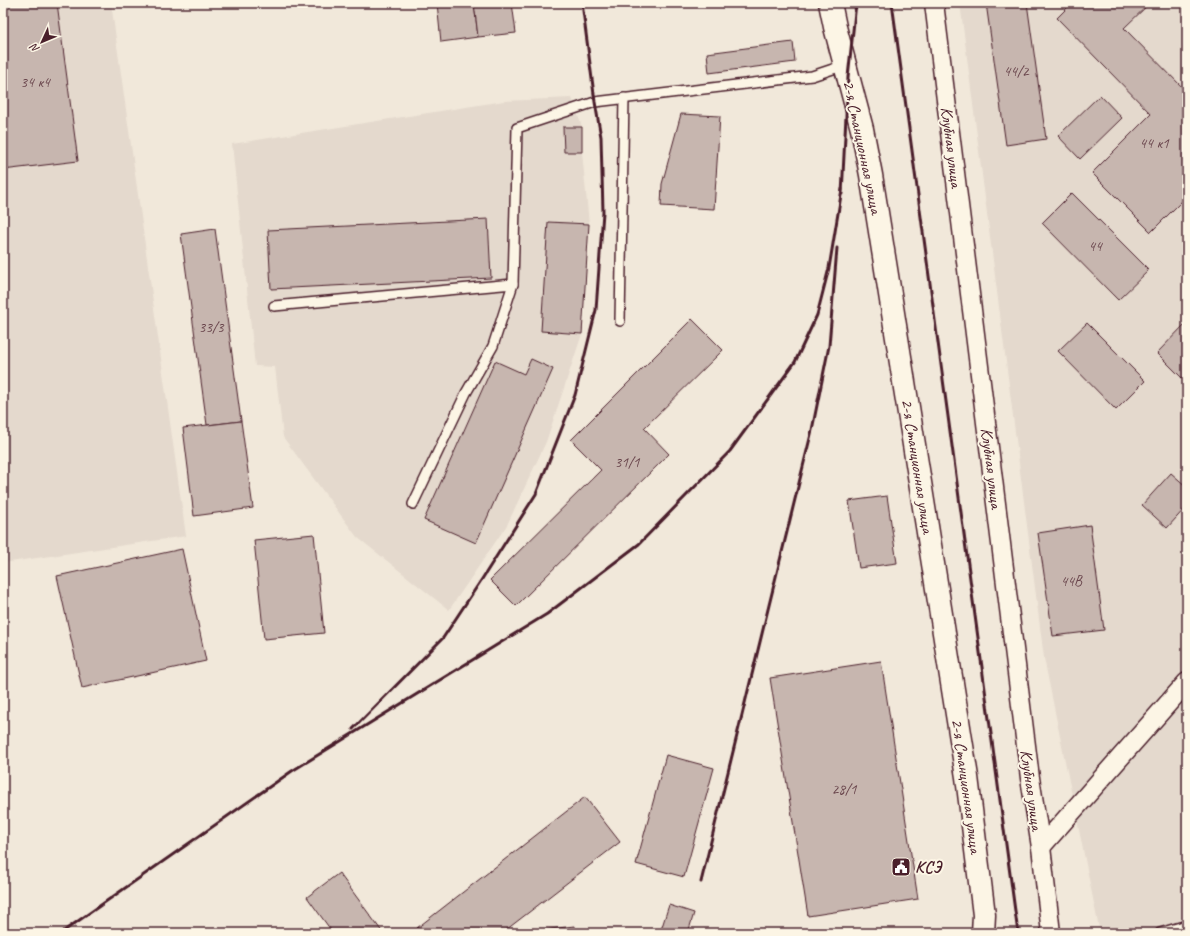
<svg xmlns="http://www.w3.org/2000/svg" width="1190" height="936" viewBox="0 0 1190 936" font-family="Caveat,sans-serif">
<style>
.built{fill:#e4d9cd}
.building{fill:#c7b6af;stroke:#4a1f2b}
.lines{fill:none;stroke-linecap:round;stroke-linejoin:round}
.service-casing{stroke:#4a1f2b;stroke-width:12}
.minor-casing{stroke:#4a1f2b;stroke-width:21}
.primary-casing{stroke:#4a1f2b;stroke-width:25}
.service{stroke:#fcf5e5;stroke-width:9}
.minor{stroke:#fcf5e5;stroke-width:18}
.primary{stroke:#fcf5e5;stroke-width:22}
.rail{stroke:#4a1f2b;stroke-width:3}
.labels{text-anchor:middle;stroke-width:4;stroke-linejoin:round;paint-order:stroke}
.number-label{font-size:15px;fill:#69454c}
.street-label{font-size:17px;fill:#4a1f2b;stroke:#fcf5e5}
.poi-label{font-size:17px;font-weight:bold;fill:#4a1f2b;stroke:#fcf5e5;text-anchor:start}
</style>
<rect width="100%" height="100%" fill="#f1e8da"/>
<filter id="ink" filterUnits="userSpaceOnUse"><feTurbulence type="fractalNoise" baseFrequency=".025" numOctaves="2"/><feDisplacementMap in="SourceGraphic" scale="8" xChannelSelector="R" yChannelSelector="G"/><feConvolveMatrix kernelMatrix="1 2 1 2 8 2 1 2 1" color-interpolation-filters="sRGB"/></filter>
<g filter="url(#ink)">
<g class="built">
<path d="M3,3H111L186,536L3,563Z"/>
<path d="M960,3H1187V933H1100L1044,658Z"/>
<path d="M572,98L582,127V152L589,224L582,334L546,442L507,525L449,610L357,537L283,437L275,367L255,366L232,144L504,101Z"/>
</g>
<g class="building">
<path d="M3,3H57L78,161L3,170Z"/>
<path d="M437,3H474L478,37L441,42Z"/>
<path d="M474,3H512L516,33L478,37Z"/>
<path d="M986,3H1027L1046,139L1006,145Z"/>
<path d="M1072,3H1150L1124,28L1187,92V196L1151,232L1092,173L1151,114L1057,18Z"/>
<path d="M793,42L795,62L709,73L707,53Z"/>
<path d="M1100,95L1122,118L1080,159L1058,136Z"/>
<path d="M681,114L720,116L714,209L661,206L662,184Z"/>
<path d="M563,127H582V152H564Z"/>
<path d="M1072,193L1149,270L1118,300L1042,223Z"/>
<path d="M488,219L491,278L271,289L268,230Z"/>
<path d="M548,222L589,224L582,334L541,331Z"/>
<path d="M215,229L241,421L207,425L181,234Z"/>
<path d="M692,319L723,350L644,428L669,454L516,606L490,580L601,470L571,440Z"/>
<path d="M1087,323L1145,381L1116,410L1058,351Z"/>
<path d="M1186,323L1187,324V383L1157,353Z"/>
<path d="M531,359L553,369L476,543L424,520L495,361L524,374Z"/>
<path d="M241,421L253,508L194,516L183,428Z"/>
<path d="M1171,473L1187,487V506L1167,528L1142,505Z"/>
<path d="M887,496L897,563L859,568L849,501Z"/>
<path d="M1090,525L1104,630L1053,636L1038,533Z"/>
<path d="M314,534L324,633L264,639L254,540Z"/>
<path d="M182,549L206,661L82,688L57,576Z"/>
<path d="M881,661L918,899L808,916L770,678Z"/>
<path d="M666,755L714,768L684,877L636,864Z"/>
<path d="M585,797L620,842L502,933H421L417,928Z"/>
<path d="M339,873L383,933H333L307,897Z"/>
<path d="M669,905L694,913L688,933H660Z"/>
<path d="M574,926L575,933H527V932Z"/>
</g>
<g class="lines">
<defs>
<g id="service">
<path d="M274,306L513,284L517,128L595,102L812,76L845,65"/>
<path d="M620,321L624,98"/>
<path d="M413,504L466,393L493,346L513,284"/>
<path d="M1160,933L1187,925"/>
</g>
<g id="minor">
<path d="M934,3L1030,778L1041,847L1051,933"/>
<path d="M1041,847L1187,682"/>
</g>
<path id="primary" d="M830,3L835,27L862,129L871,175L967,777L984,915L983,933"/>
</defs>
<use href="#service" class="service-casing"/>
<use href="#minor" class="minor-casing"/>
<use href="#primary" class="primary-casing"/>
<use href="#service" class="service"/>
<use href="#minor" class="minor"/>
<use href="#primary" class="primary"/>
<g class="rail">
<path d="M892,3L1018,933"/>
<path d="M842,194L848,77L856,3"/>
<path d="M353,729L443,638L482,579L536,494L575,395L596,310L603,212L601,137L595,102L582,3"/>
<path d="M701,882L812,430L829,346L837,248"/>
<path d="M61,933L292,771L547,614L639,544L730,451L795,362L817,315L829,268L842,189"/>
</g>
</g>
</g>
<defs>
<symbol id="civic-square" viewBox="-11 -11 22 22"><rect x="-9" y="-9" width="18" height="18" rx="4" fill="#4a1f2b" stroke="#fcf5e5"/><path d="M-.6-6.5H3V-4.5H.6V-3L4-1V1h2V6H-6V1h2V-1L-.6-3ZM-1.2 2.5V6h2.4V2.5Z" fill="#fff"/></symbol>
</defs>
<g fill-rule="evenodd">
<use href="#civic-square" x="890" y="856" width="22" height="22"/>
</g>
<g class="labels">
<g class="number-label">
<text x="1016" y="76">44/2</text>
<text x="35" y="87">34 к4</text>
<text x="1154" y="148">44 к1</text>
<text x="1095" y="251">44</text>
<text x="211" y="332">33/3</text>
<text x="627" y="467">31/1</text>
<text x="1071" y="586">44В</text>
<text x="844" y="794">28/1</text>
</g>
<g class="street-label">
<text transform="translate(863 147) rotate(78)" y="6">2-я Станционная улица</text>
<text transform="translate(952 147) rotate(83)" y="6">Клубная улица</text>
<text transform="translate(918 466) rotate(81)" y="6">2-я Станционная улица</text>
<text transform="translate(992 468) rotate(83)" y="6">Клубная улица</text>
<text transform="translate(967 786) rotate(82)" y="6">2-я Станционная улица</text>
<text transform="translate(1032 790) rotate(82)" y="6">Клубная улица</text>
</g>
<g class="poi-label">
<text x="915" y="873">КСЭ</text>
</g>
</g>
<rect width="1190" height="936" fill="none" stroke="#fcf5e5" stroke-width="16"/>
<rect x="8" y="8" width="1174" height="920" fill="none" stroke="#4a1f2b" stroke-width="1.5" filter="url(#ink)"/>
<g transform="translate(42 42) rotate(226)" stroke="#fcf5e5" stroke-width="3" paint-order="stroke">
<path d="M0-3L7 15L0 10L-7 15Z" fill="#4a1f2b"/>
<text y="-6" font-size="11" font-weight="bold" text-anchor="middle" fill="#4a1f2b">N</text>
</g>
</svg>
